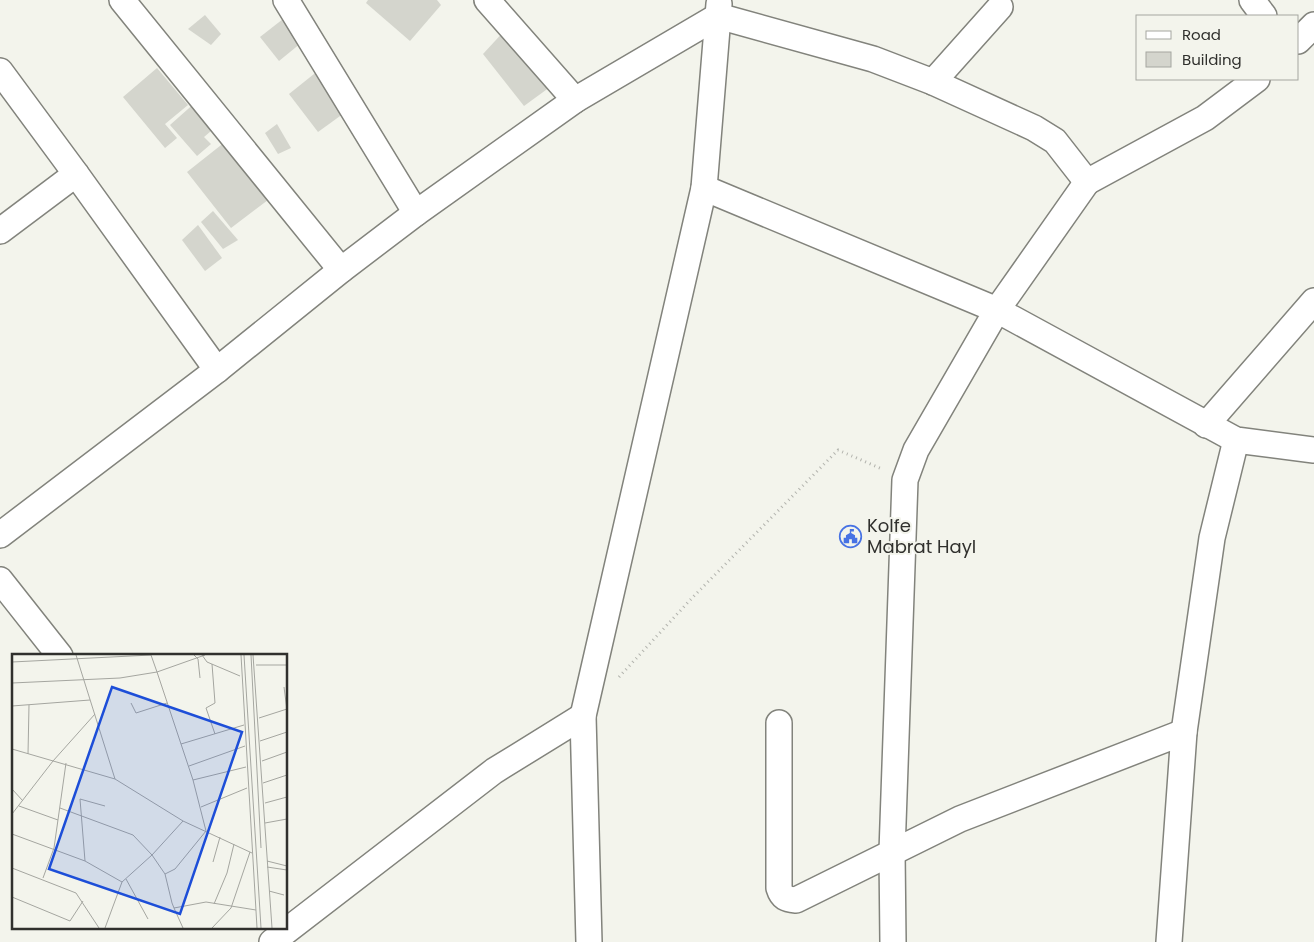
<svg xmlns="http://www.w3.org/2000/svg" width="1314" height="942" viewBox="0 0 1314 942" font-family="Poppins,sans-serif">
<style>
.building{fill:#d4d5cd}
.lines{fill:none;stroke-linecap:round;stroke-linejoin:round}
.street-casing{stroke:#82837c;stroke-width:28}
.path{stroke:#b2b3ad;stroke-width:3;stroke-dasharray:1 4;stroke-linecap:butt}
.street{stroke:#fff;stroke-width:25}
.labels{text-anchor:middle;stroke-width:4;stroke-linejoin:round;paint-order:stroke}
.poi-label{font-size:18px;fill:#30302d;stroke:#f3f4ec;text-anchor:start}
.inset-road{fill:none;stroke:#a5a6a0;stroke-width:1}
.view{fill:#1d4ed8;fill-opacity:0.15;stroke:#1d4ed8;stroke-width:2.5}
.inset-edge{fill:none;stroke:#30302d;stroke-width:2.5}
</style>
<rect width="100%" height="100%" fill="#f3f4ec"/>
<g class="building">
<path d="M368,0H437L441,5L410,41L366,3Z"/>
<path d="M205,15L221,34L211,45L188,29Z"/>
<path d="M283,19L301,43L279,61L260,37Z"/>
<path d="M507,28L550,87L524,106L483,54Z"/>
<path d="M157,68L188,105L165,124L177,138L165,148L123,97Z"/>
<path d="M319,70L347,111L318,132L289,94Z"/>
<path d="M197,101L218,125L204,137L211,144L197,156L170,125Z"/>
<path d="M277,124L291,148L278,154L265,133Z"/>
<path d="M230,138L250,177L268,200L231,228L187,172Z"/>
<path d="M213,211L238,240L223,249L201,222Z"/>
<path d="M198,225L222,258L205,271L182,240Z"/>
</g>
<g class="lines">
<defs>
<g id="street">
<path d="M122,0L341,270"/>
<path d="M286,0L416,213"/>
<path d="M487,0L575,100"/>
<path d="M1252,0L1264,16"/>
<path d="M1298,41L1314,25"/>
<path d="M0,71L76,174L217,370"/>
<path d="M933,82L1000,7"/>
<path d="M1087,182L997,310L1236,440L1314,450"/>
<path d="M704,188L997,310L916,450L905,480L892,852L893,942"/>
<path d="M0,231L76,174"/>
<path d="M1206,425L1314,301"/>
<path d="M0,535L217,370L341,270L416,213L575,100L718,16L873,59L933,82L1034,128L1055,141L1087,182L1205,118L1257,79"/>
<path d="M0,580L60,656"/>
<path d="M779,723V888C782,898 786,899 796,900L960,819L1184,732L1169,942"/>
<path d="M1184,732L1212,538L1236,440"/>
<path d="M272,942L494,771L583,716"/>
<path d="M589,942L583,716L704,188L719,4"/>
</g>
</defs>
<use href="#street" class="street-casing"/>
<path class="path" d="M619,677L692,598L838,450L882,469"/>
<use href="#street" class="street"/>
</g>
<defs>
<symbol id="civic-ring" viewBox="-11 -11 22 22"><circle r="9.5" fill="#f3f4ec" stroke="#4772e4" stroke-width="1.5"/><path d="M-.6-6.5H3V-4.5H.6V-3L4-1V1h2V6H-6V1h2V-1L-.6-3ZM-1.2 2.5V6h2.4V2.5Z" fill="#4772e4"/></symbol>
</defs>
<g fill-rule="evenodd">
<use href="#civic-ring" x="838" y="524" width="25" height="25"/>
</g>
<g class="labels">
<g class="poi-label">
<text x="867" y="532">Kolfe<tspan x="867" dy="21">Mabrat Hayl</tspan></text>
</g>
</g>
<g transform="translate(12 654)">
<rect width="275" height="275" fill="#f3f4ec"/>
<path class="inset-road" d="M64,1L103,125M139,1L145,18L193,1M182,1L186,5L188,24M190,1L195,8L228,22M229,1L245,274M232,1L249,274M239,1L249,194M241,1L260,274M0,8L139,1M200,10L203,49L194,54L203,80M244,11H275M0,29L108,24L145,18L181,126L194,177L163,215L153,220L160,249L162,254L194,248L244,256M272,33L275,56M119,49L124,59L155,49M0,52L78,46M247,64L275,55M248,87L275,78M169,90L232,71M0,95L103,125L171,167L240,199M16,100L17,51M250,107L275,98M177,112L233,92M181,126L234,113M251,129L275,121M0,135L11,147M253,149L275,143M7,152L46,166M189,153L235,134M48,154L121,181L140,201L171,167M0,160L41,107L83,60M253,169L275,165M0,180L73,207L68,145L93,152M73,207L110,228M255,207L275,212M201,208L208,183M255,213L275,216M0,214L64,239L87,274M31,224L42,194L54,109M114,225L136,265M257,237L272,241M0,243L58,267L71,247M202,250L215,219L222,190M162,254L171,274M93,274L110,228L140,201L153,220M200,274L219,254L238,198"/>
<path class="view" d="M100,33L230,78L168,260L37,215Z"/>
<rect width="275" height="275" class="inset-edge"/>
</g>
<rect x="1136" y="15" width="162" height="65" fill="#f3f4ec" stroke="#a5a6a0"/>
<rect x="1146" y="31" width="25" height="8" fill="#ffffff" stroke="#a5a6a0"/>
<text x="1182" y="40" font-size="15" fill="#30302d">Road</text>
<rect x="1146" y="52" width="25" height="15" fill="#d4d5cd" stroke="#a5a6a0"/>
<text x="1182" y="65" font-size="15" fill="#30302d">Building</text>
</svg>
